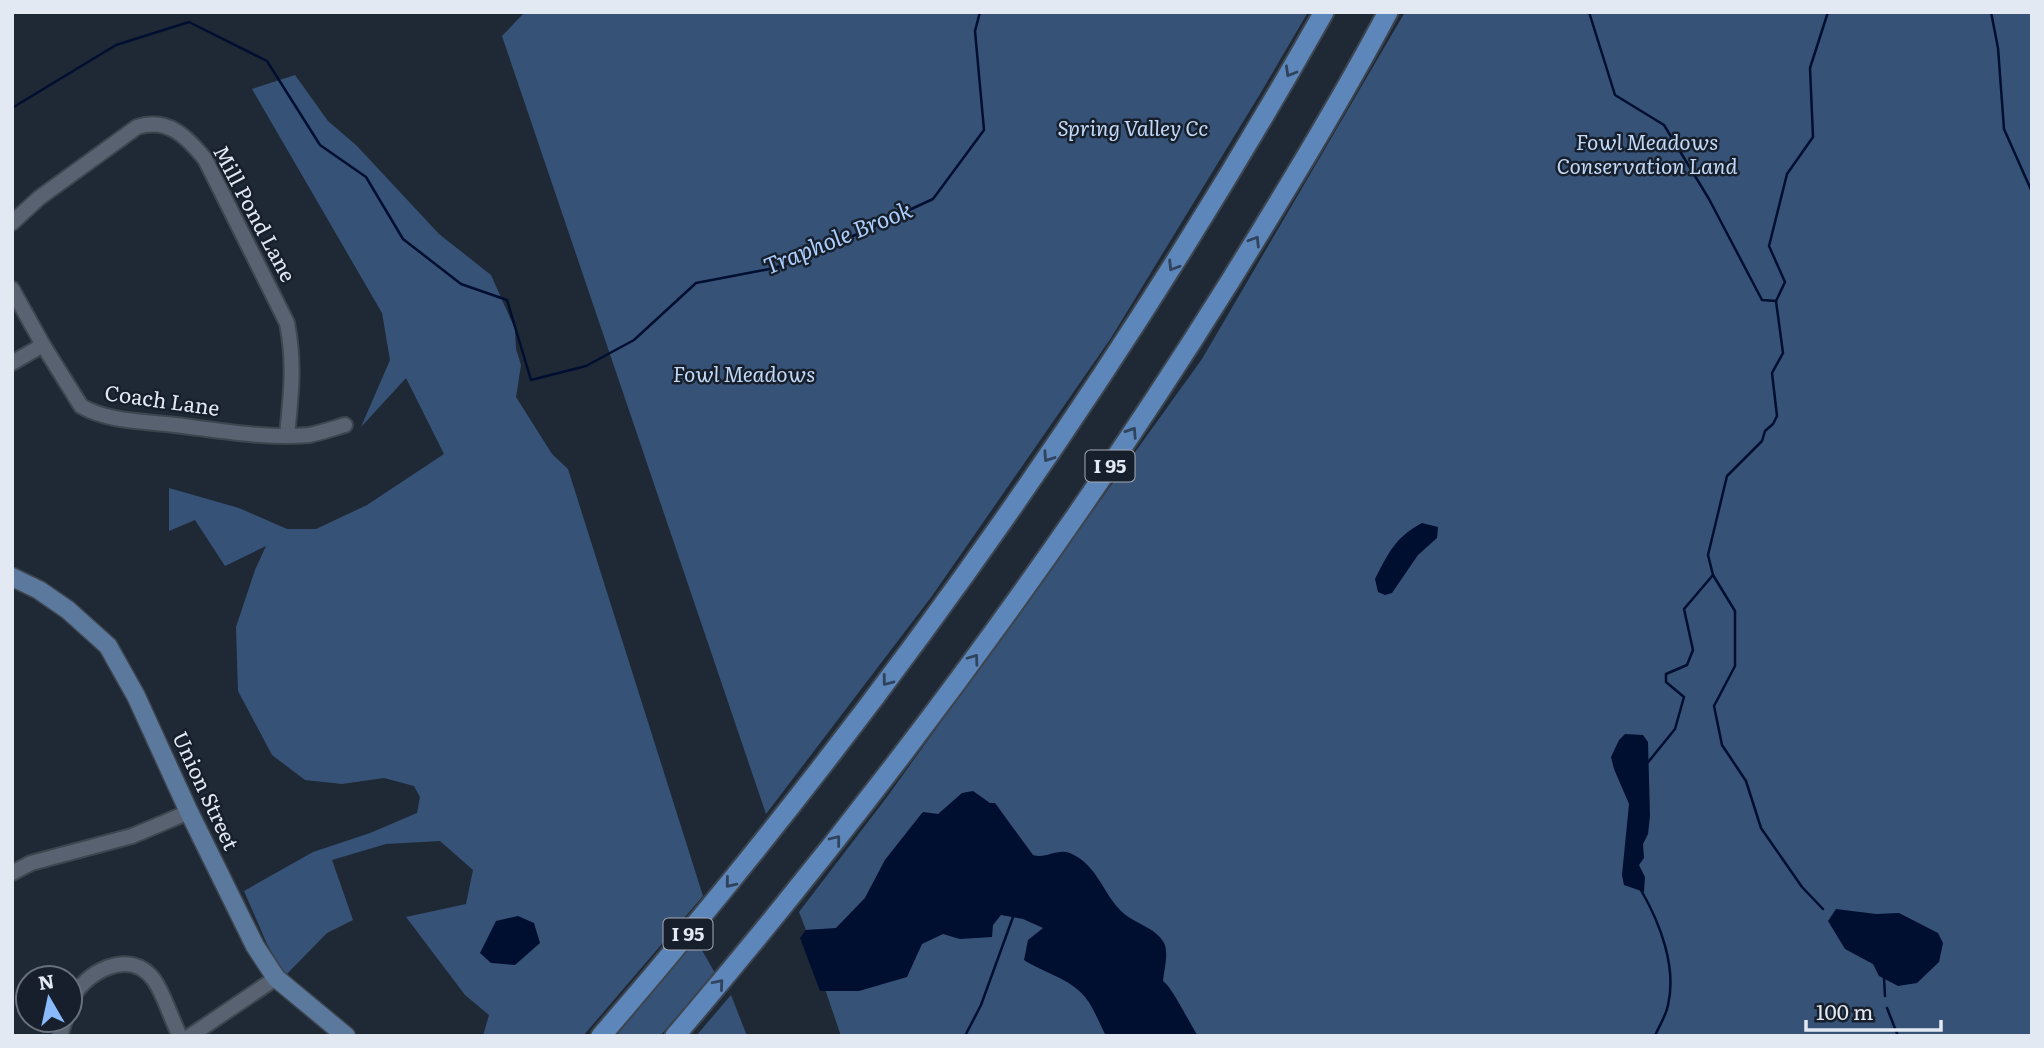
<svg xmlns="http://www.w3.org/2000/svg" width="2044" height="1048" viewBox="0 0 2044 1048" font-family="Literata,serif">
<style>
.green{fill:#375277}
.water{fill:#000e30}
.lines{fill:none;stroke-linecap:round;stroke-linejoin:round}
.stream{stroke:#000e30;stroke-width:2.5}
.minor-casing{stroke:#3d454f;stroke-width:18}
.major-casing{stroke:#3d454f;stroke-width:21}
.highway-casing{stroke:#3d454f;stroke-width:23}
.minor{stroke:#586271;stroke-width:14}
.major{stroke:#5b789d;stroke-width:18}
.highway{stroke:#5d86bb;stroke-width:19}
.oneway{stroke:#2f435d}
.labels{text-anchor:middle;stroke-width:5;stroke-linejoin:round;paint-order:stroke}
.shield{fill:#161f2b;stroke:#a6acb6;stroke-width:2}
.shield-label{font-size:19px;font-weight:bold;fill:#e3e9f2}
.park-label{font-size:21px;font-style:italic;fill:#c1d8f6;stroke:#161f2b}
.street-label{font-size:21px;fill:#e3e9f2;stroke:#161f2b}
.water-label{font-size:23px;font-style:italic;fill:#accefc;stroke:#161f2b}
</style>
<rect width="100%" height="100%" fill="#1f2935"/>
<g class="green">
<path d="M525,12H1308L1260,94L1111,338L932,596L766,814L502,36Z"/>
<path d="M1405,12H2032V1036H841L825,989L859,991L922,813L885,860L865,898L836,929L806,930L799,912L887,797L1202,359Z"/>
<path d="M295,75L328,121L357,146L439,234L491,275L515,329L516,349L521,365L516,397L552,454L568,469L703,896L583,1036H483L489,1015L465,995L406,917L466,904L473,870L440,841L386,844L332,860L353,920L327,933L285,976L267,944L244,891L313,852L370,833L417,813L420,797L414,786L384,778L342,784L305,780L272,755L238,691L236,627L255,570L266,546L225,566L195,520L169,531V488L239,508L287,529H316L367,505L444,454L406,378L361,427L390,360L382,313L252,89Z"/>
<path d="M696,940L715,973L660,1036H612Z"/>
<path d="M731,995L747,1036H696Z"/>
</g>
<g class="water">
<path d="M1422,523L1438,527L1437,538L1418,555L1392,593L1385,595L1378,592L1375,579C1388,554 1395,537 1422,523Z"/>
<path d="M1625,734L1643,735L1648,742L1650,816L1648,834L1643,844L1644,858L1639,865L1645,877L1644,892L1624,885L1622,875L1629,804L1614,769L1611,757L1619,740Z"/>
<path d="M973,791L990,803H995L1033,855C1046,859 1057,848 1070,853C1097,865 1102,891 1120,910C1132,923 1156,927 1164,943C1169,953 1164,970 1163,981C1172,987 1190,1024 1198,1036H1106C1099,1023 1094,1008 1085,997C1071,979 1042,972 1024,960L1028,940L1043,928L1023,919L1001,915L993,925L992,937L960,939L943,934L922,944L907,977L859,991H820L800,938L806,930L836,928L865,898L885,860L923,812L938,814L962,793Z"/>
<path d="M1836,909L1876,914L1899,913L1938,933L1943,943L1939,962L1917,983L1898,986L1879,976L1873,964L1845,949L1828,921Z"/>
<path d="M518,916L534,923L540,943L515,965L491,963L480,953L496,921Z"/>
</g>
<g class="lines">
<g class="stream">
<path d="M1589,12L1615,95L1664,125L1709,199L1762,300L1776,301"/>
<path d="M1991,12L1998,48L2004,129L2032,192"/>
<path d="M12,108L116,45L189,22L267,61L320,145L366,177L403,239L461,284L507,300L531,380L586,366L634,340L696,283L775,268L827,248L933,199L984,130L975,31L980,12"/>
<path d="M1713,575L1735,611V666L1714,706L1722,745L1746,781L1761,828L1802,887L1823,909"/>
<path d="M1645,766L1675,729L1684,697L1666,682V674L1687,665L1693,650L1684,609L1713,575L1708,555L1727,476L1762,441L1765,431L1773,424L1777,416L1772,373L1783,353L1776,301L1785,282L1769,246L1787,174L1813,137L1810,68L1828,12"/>
<path d="M1641,890C1660,923 1677,967 1668,1005C1666,1016 1659,1026 1655,1036"/>
<path d="M1884,978L1885,996"/>
<path d="M1887,1008L1898,1036"/>
<path d="M965,1036L981,1005L1013,917"/>
</g>
<defs>
<g id="minor">
<path d="M12,223L39,198L137,127C168,117 187,137 205,159L287,323C295,363 291,396 287,435"/>
<path d="M12,289L43,345"/>
<path d="M12,363L43,345L81,406C108,422 145,421 175,425C218,430 266,439 309,435C321,433 334,428 345,425"/>
<path d="M12,873L31,863L132,836L189,812"/>
<path d="M70,1003C82,973 130,946 154,980C164,994 171,1019 180,1036"/>
<path d="M60,1036L65,1020"/>
<path d="M190,1036L276,978"/>
</g>
<path id="major" d="M12,577L39,590L68,610L108,646L136,696L189,812L255,946L276,978L346,1036"/>
<g id="highway">
<path d="M601,1036C875,719 1118,377 1324,12"/>
<path d="M675,1036C878,798 1064,547 1229,283C1284,194 1339,104 1388,12"/>
</g>
</defs>
<use href="#minor" class="minor-casing"/>
<use href="#major" class="major-casing"/>
<use href="#highway" class="highway-casing"/>
<use href="#minor" class="minor"/>
<use href="#major" class="major"/>
<use href="#highway" class="highway"/>
</g>
<defs><path id="oneway-chevron" d="M-2-3.5L2.5 0L-2 3.5" fill="none" stroke-width="1.6" stroke-linecap="round" stroke-linejoin="round" transform="scale(1.75)"/></defs>
<g class="oneway">
<use href="#oneway-chevron" transform="translate(1290 72) rotate(120)"/>
<use href="#oneway-chevron" transform="translate(1255 241) rotate(-58)"/>
<use href="#oneway-chevron" transform="translate(1173 266) rotate(122)"/>
<use href="#oneway-chevron" transform="translate(1132 432) rotate(-57)"/>
<use href="#oneway-chevron" transform="translate(1048 457) rotate(124)"/>
<use href="#oneway-chevron" transform="translate(974 659) rotate(-54)"/>
<use href="#oneway-chevron" transform="translate(887 681) rotate(127)"/>
<use href="#oneway-chevron" transform="translate(836 840) rotate(-52)"/>
<use href="#oneway-chevron" transform="translate(730 883) rotate(129)"/>
<use href="#oneway-chevron" transform="translate(719 984) rotate(-50)"/>
</g>
<g class="labels">
<g class="shield">
<rect x="1085.5" y="450.5" width="49" height="31" rx="5"/>
<rect x="663.5" y="918.5" width="49" height="31" rx="5"/>
</g>
<g class="shield-label">
<text x="1110" y="473">I 95</text>
<text x="688" y="941">I 95</text>
</g>
<g class="park-label">
<text x="1133" y="136">Spring Valley Cc</text>
<text x="1647" y="150">Fowl Meadows<tspan x="1647" dy="24">Conservation Land</tspan></text>
<text x="744" y="382">Fowl Meadows</text>
</g>
<g class="street-label">
<text transform="translate(254 214) rotate(62)" y="7">Mill Pond Lane</text>
<text transform="translate(162 401) rotate(8)" y="7">Coach Lane</text>
<text transform="translate(205 791) rotate(65)" y="7">Union Street</text>
</g>
<g class="water-label">
<text transform="translate(838 238) rotate(-22)" y="8">Traphole Brook</text>
</g>
</g>
<rect width="2044" height="1048" fill="none" stroke="#e3e9f2" stroke-width="28"/>
<g transform="translate(49 999) rotate(351)"><circle r="33" fill="#161f2b" stroke="#68707b" stroke-width="2"/>
<path d="M0-5L12 26L0 18L-12 26Z" fill="#89bafc"/>
<text y="-10" font-size="19" font-weight="bold" text-anchor="middle" fill="#e3e9f2">N</text>
</g>
<path d="M1806 1020v10h135v-10" fill="none" stroke="#e3e9f2" stroke-width="3.5"/>
<text x="1816" y="1020" font-size="21" fill="#e3e9f2" stroke="#161f2b" stroke-width="5" paint-order="stroke">100 m</text>
</svg>
